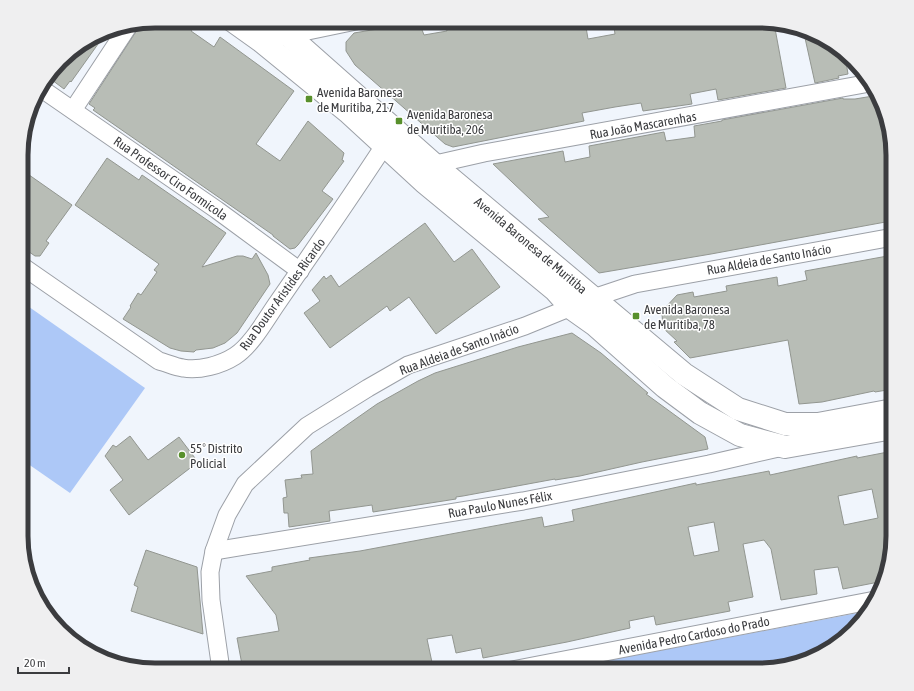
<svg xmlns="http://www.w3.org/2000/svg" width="914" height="691" viewBox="0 0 914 691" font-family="'Asap Condensed',sans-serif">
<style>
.green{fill:#adc8f7}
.building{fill:#b8bdb6;stroke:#929690;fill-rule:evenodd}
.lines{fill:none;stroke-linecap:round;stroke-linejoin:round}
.minor-casing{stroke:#9ca0a7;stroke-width:19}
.major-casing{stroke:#9ca0a7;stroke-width:24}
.minor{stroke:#fff;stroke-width:17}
.major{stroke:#fff;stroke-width:22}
.poi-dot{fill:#58902c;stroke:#fff;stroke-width:1.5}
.labels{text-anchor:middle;stroke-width:3;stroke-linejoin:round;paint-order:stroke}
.poi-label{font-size:13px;fill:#3b3c3f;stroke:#fff;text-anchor:start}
.street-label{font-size:13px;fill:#3b3c3f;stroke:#fff}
.rim{fill:none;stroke:#3b3c3f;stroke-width:5}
</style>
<rect width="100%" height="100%" fill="#f0f5fc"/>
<g class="green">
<path d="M22,302L145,388L70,493L21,459Z"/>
<path d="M868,611L860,624L818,656L759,670H558Z"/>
</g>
<g class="building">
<path d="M155,21H182L193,28L191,31L214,47L220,37L294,91L256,144L280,161L308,121L344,153L342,160L344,161L322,191L333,199L298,245L295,248L290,249L273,236V235L93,110L95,108L89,104L137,30L139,24Z"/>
<path d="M445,21H585L588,39L615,34L613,21H768L774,23L786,88L718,100L716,89L690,94L692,104L643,111L641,103L615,107L582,113L584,121L453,147L445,144L355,65L346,51V42L354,33L419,22L424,35L447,31Z"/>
<path d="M803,29L810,31L847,54L853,61L846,62L848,74L838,76L839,78L815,83Z"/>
<path d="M108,30L71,82L70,81L64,89L48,77L67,54Z"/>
<path d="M879,95L893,155V211H890L891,221L711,254L599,273L538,219L549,217L493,164L563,151L565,162L590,157L589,146L664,132L666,141L695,137L694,126L722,121V120L843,98V99H855Z"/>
<path d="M107,158L139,180L142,175L226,233L202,267L237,256H243L252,259L256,253L268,275L270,284L237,333L225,343L213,348L196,350L194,352L181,351L170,348L123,319L131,307L130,306L138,293L141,295L157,272L154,270L159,264L75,205Z"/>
<path d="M22,170L72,205L46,241L49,243L40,256H35L22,247Z"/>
<path d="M425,223L454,262L472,249L500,287L436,334L409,297L390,311L387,306L330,348L304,313L320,301L312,290L324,276L326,279L331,275L339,287Z"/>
<path d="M893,255V389L875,392L874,391L822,402L799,404L788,340L690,358L674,342L677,341L663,328L662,314L664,309L677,295L693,292L694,297L727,291L726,286L777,277L778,286L807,280L805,271Z"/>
<path d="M572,333L601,353L648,393L646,394L705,437L708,449L642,462L580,476L555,480V479L463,496L456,497V499L373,512L372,505L329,511L330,521L289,527L288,513H284L283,498L287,497L285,480L302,478L301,475L313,474L311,451L347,425L377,404L418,381L435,373L518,347Z"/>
<path d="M130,436L148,460L179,437L198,462L129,515L110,490L123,480L105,456L113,445L116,447Z"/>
<path d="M893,451V545L884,581L843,589L838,567L814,570L817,594L781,600L771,549L764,540L743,544L753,597L728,602L730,611L656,625L654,616L629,621L630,628L567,642L483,658L481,648L456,653L452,635L427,639L433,667L420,670H243L237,638L279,631L276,615L246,576L272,571V567L310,560L309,558L360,551L542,517L544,527L574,521L572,510L655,492L696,483V485L769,471L770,475L857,456V458ZM872,489L878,518L844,525L838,496ZM714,522L719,551L694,556L688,527Z"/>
<path d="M146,550L197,567L203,634L131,611L138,587L134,585Z"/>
</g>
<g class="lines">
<defs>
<g id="minor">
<path d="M279,37L356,21"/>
<path d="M39,87L217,210L300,271"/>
<path d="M73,110L129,25"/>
<path d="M430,174L440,163L484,153L870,83"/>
<path d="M22,266L159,361C167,363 175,367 183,368C199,371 221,365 235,356C252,345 266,319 278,302C314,250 350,198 384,146"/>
<path d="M214,551L523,501L709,464L783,447"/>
<path d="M221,670L211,600L210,572L214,551L227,515L245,484L307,426L368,388L408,365L525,326L596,297L635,284L893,237"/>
<path d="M512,670L875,600"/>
</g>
<g id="major">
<path d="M233,21L261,41L348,112L424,182L555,290L571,308L595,325L665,387L700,413L740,435L785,447L893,428"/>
<path d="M268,21L288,35L437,167L684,374L738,409L785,424H818L893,410"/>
</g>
</defs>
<use href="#minor" class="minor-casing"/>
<use href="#major" class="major-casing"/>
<use href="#minor" class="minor"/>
<use href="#major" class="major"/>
</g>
<g class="poi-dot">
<rect x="305" y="95" width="8" height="8" rx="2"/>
<rect x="395" y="117" width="8" height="8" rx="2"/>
<rect x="632" y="312" width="8" height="8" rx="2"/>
<circle cx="182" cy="455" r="4"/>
</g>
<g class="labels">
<g class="poi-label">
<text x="317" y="97">Avenida Baronesa<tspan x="317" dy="15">de Muritiba, 217</tspan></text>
<text x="407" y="119">Avenida Baronesa<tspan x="407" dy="15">de Muritiba, 206</tspan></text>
<text x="644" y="314">Avenida Baronesa<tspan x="644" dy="15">de Muritiba, 78</tspan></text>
<text x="190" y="453">55º Distrito<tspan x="190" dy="15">Policial</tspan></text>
</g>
<g class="street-label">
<text transform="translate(643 125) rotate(-10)" y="5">Rua João Mascarenhas</text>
<text transform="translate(171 178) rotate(35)" y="5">Rua Professor Ciro Formicola</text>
<text transform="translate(531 245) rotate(40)" y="5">Avenida Baronesa de Muritiba</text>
<text transform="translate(769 259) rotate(-10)" y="5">Rua Aldeia de Santo Inácio</text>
<text transform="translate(282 294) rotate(-54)" y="5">Rua Doutor Aristides Ricardo</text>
<text transform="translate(459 349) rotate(-20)" y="5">Rua Aldeia de Santo Inácio</text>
<text transform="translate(500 504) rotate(-10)" y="5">Rua Paulo Nunes Félix</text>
<text transform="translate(694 635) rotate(-11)" y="5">Avenida Pedro Cardoso do Prado</text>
</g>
</g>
<path d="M0 0H914V691H0ZM155 28H759A127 127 0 0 1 886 155V536A127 127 0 0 1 759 663H155A127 127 0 0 1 28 536V155A127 127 0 0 1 155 28Z" fill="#efeff0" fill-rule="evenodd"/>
<path class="rim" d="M155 28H759A127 127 0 0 1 886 155V536A127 127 0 0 1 759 663H155A127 127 0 0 1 28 536V155A127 127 0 0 1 155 28Z"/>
<path d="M18 667v6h51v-6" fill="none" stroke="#3b3c3f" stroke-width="2"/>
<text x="24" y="667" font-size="12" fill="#3b3c3f" stroke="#ffffff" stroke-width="3" paint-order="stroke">20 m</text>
</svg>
